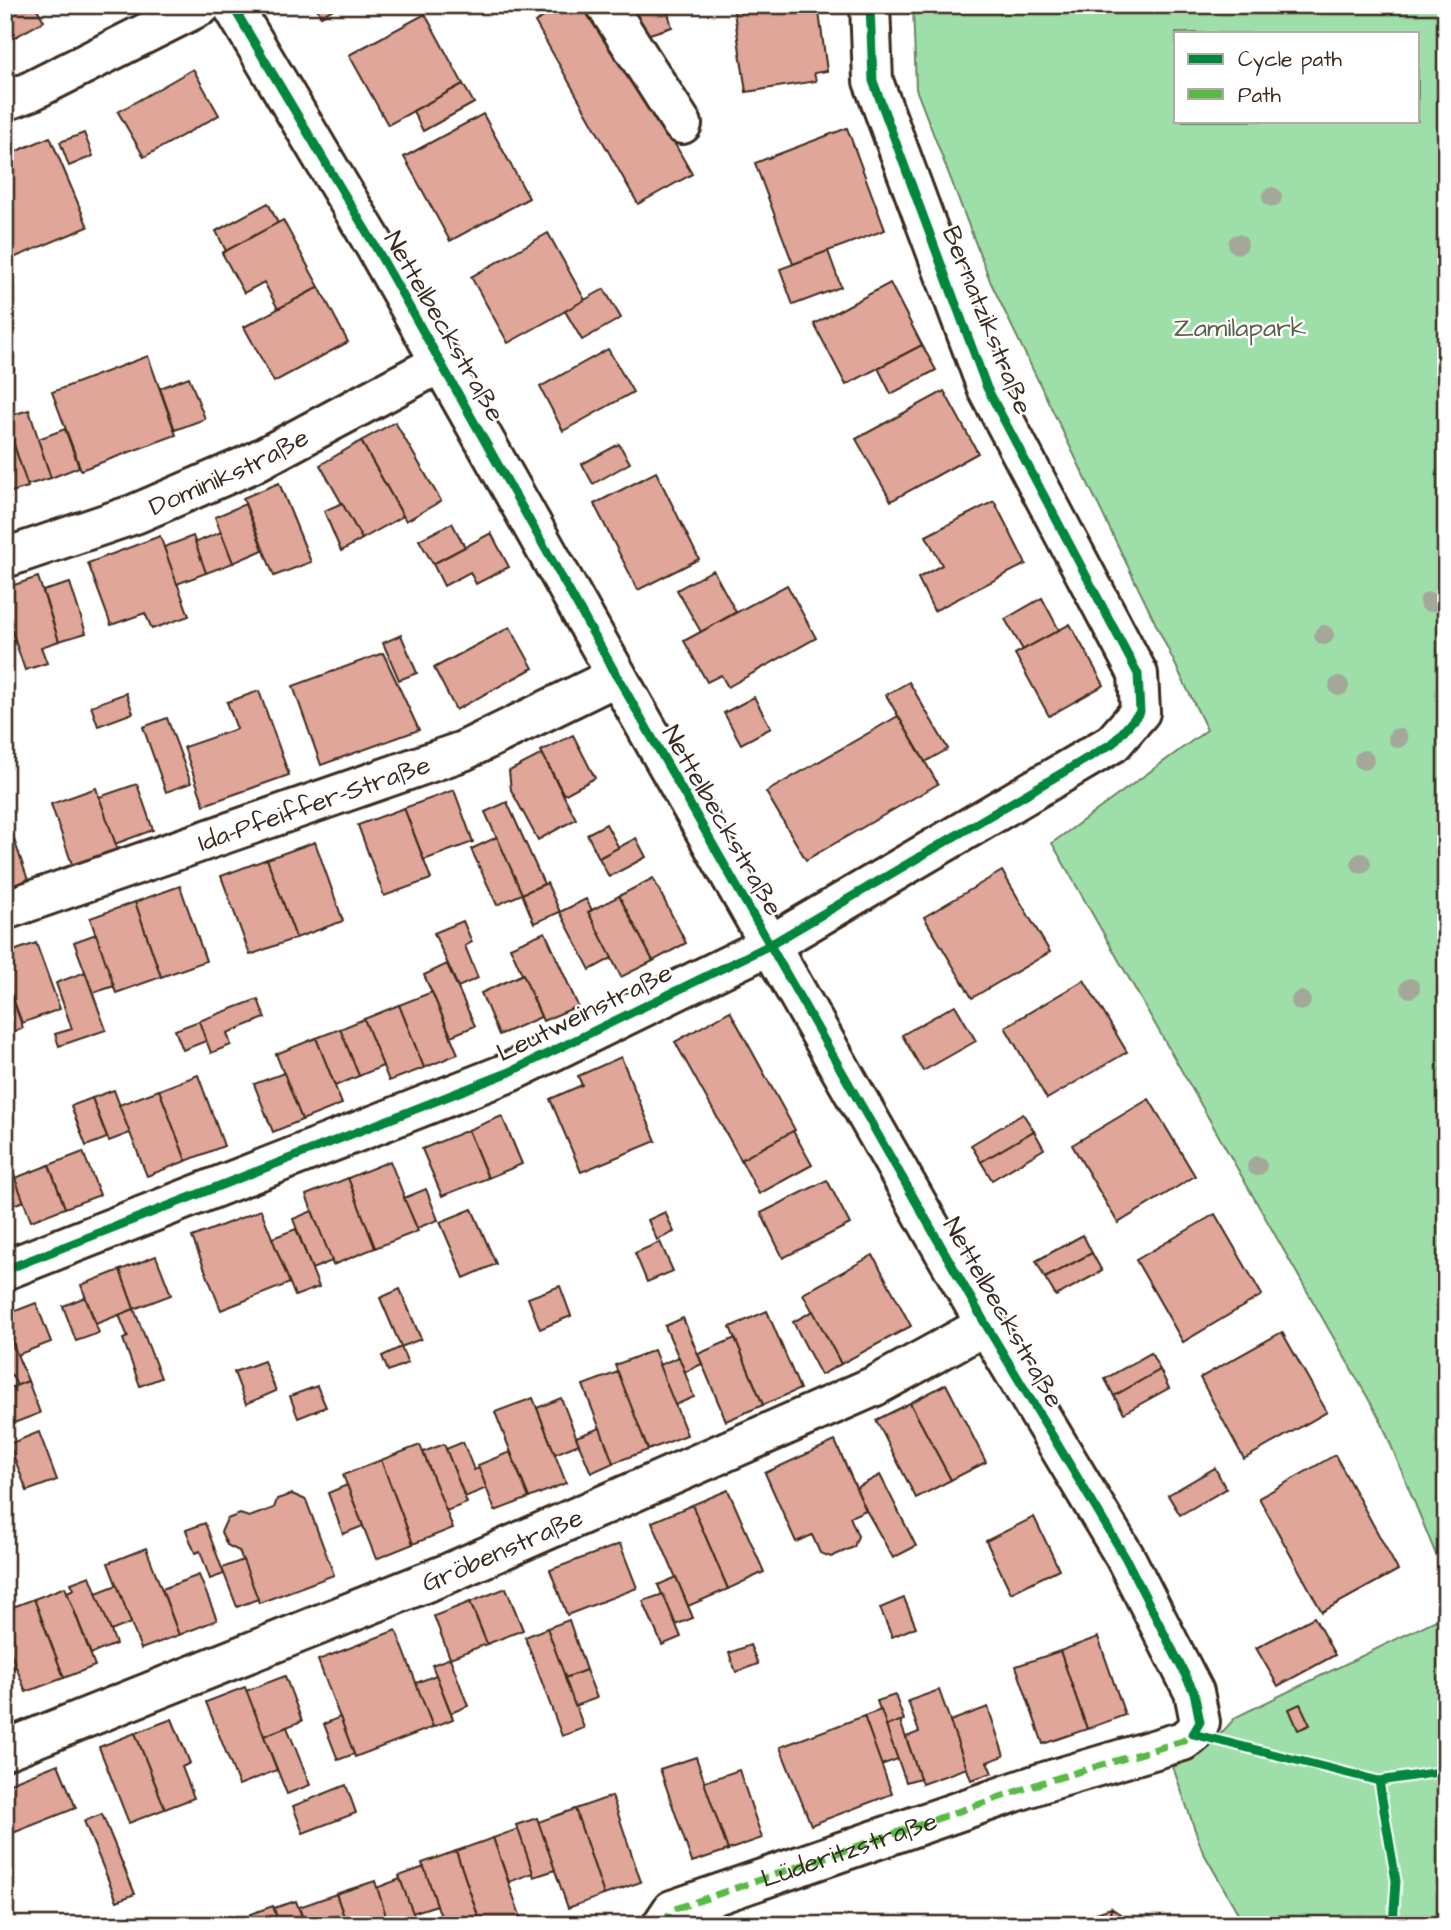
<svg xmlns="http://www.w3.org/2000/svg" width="1451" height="1930" viewBox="0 0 1451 1930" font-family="'Architects Daughter',sans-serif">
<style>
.green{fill:#9edfa9;stroke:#6c8464;stroke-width:2;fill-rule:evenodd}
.building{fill:#dfa699;stroke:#3b2a1e;stroke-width:2}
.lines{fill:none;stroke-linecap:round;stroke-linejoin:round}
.minor-casing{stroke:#3b2a1e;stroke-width:44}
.minor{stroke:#fff;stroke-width:38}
.quiet{stroke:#58b947;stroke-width:7;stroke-dasharray:14 7;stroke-linecap:butt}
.cycleway-casing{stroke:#fff;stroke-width:13}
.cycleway{stroke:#00873e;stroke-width:9}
.tree{fill:#a4a89a}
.labels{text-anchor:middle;stroke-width:5;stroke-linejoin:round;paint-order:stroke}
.street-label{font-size:26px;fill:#3b2a1e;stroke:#fff}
.park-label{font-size:26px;fill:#596048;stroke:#fff}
</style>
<rect width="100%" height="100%" fill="#fff"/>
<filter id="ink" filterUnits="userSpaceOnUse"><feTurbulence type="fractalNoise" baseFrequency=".0143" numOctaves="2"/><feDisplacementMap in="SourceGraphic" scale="14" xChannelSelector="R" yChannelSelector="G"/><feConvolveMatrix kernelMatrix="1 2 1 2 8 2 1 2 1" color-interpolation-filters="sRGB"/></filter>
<g filter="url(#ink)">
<g class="green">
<path d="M913,5H1446V1579L1381,1421L1052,843L1207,730L991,283L916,89ZM1418,33V121H1176V33Z"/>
<path d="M1446,1615V1925H1242L1239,1915L1202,1850L1173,1767L1201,1755L1236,1717Z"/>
</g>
<g class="building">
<path d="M5,5H35L44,21L8,41L5,37Z"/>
<path d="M315,5H340L321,16Z"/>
<path d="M565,5H596L692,174L638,204L535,22Z"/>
<path d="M660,5H666L672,27L643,36L635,12Z"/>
<path d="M733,5H818L827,71L814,73L816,81L746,92Z"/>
<path d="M425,14L463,84L388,125L349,55Z"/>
<path d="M193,69L219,115L144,157L118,112Z"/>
<path d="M463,84L474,103L423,131L413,111Z"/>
<path d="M483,114L529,198L450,241L404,157Z"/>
<path d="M847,128L885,230L793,264L755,163Z"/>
<path d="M84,133L93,156L69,166L60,142Z"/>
<path d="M50,137L88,227L11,259L5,245V156Z"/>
<path d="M268,203L278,223L226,251L216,231Z"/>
<path d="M283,220L319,287L278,309L264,282L244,293L222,253Z"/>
<path d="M548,233L585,300L508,343L471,277Z"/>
<path d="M828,251L841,287L793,305L780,269Z"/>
<path d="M890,283L922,345L846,385L814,324Z"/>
<path d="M319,287L348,342L274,382L244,327Z"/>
<path d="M604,289L621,318L582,340L565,311Z"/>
<path d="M5,345L14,370L5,373Z"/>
<path d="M922,345L936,370L891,394L878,368Z"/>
<path d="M608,349L633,392L563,431L540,387Z"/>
<path d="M148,356L176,435L81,470L52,392Z"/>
<path d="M189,377L205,419L175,430L160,388Z"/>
<path d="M944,391L978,453L891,501L856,439Z"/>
<path d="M29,410L51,478L27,485L5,417Z"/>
<path d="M5,418L28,487L5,494Z"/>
<path d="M395,422L441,501L406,521L361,441Z"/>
<path d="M65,429L79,467L51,478L38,439Z"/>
<path d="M361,441L403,516L362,539L320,465Z"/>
<path d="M619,444L630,463L593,484L582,464Z"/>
<path d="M656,472L699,559L638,590L594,504Z"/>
<path d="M279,483L311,562L274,576L243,498Z"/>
<path d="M994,501L1026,564L934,611L918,578L942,565L926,536Z"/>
<path d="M342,503L362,539L341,551L324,511Z"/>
<path d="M245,504L263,550L233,563L215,517Z"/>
<path d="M452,523L465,547L433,564L419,540Z"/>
<path d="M221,532L233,563L206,573L194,543Z"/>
<path d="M491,533L509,567L476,584L470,572L444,586L433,564Z"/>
<path d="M160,536L189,616L152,629L145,613L111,625L88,563Z"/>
<path d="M193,536L206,573L177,584L164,547Z"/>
<path d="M713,570L736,612L701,632L677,590Z"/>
<path d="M38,577L59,641L41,647L47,663L25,670L5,611V588Z"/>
<path d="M70,583L86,633L59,641L43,591Z"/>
<path d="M787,585L816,638L728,687L721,675L707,682L684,641Z"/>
<path d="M1042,598L1059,630L1023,650L1005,619Z"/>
<path d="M5,611L15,640L5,644Z"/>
<path d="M1070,624L1104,685L1049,716L1015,654Z"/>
<path d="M510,627L533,668L456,710L434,668Z"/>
<path d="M401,635L417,673L399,680L383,643Z"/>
<path d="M383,653L419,730L321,765L293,686Z"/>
<path d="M909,682L948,749L925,762L886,695Z"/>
<path d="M259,691L289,775L204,805L184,747L237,729L227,702Z"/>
<path d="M126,693L133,713L98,726L91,706Z"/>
<path d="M754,697L771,728L741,744L724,713Z"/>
<path d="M898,716L938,784L806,860L766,792Z"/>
<path d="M167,718L191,783L166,792L143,727Z"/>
<path d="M573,735L595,778L564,795L541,751Z"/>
<path d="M542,754L576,819L538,840L511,790L509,771Z"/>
<path d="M137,784L153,830L115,844L99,797Z"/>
<path d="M96,788L118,851L73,867L51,804Z"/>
<path d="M454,790L473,842L424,860L404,808Z"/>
<path d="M507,802L544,884L522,894L485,812Z"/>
<path d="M404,808L431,879L384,896L358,825Z"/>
<path d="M5,813L29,883L5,891Z"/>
<path d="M606,824L619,848L599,858L587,834Z"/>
<path d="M497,837L522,894L497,905L471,849Z"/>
<path d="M636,838L646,857L609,877L599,858Z"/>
<path d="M315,842L343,921L296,938L267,859Z"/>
<path d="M267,859L296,938L250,955L221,876Z"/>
<path d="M1002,871L1050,952L972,998L924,917Z"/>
<path d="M653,878L686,943L653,961L619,896Z"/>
<path d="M547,883L560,912L534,923L522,894Z"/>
<path d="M180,886L206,961L161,977L135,902Z"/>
<path d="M619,896L653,961L621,977L588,912Z"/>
<path d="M586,899L592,910L588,912L612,958L590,970L560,912Z"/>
<path d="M135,902L161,977L116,993L90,918Z"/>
<path d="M463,921L472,942L465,946L478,978L458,987L434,933Z"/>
<path d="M545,932L578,1006L543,1021L510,947Z"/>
<path d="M96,934L114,986L93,993L74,942Z"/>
<path d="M36,943L60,1009L22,1023L5,977V954Z"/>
<path d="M447,964L475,1026L451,1036L424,975Z"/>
<path d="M85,972L106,1030L59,1046L55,1034L72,1029L56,983Z"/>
<path d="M523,974L541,1017L499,1035L481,993Z"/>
<path d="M5,977L23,1028L5,1035Z"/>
<path d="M1084,980L1127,1052L1047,1099L1005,1027Z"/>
<path d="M432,992L458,1054L424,1068L399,1005Z"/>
<path d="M258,999L265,1018L227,1033L231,1045L211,1053L199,1021Z"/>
<path d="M399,1005L424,1068L389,1081L364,1019Z"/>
<path d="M955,1005L976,1041L923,1071L902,1035Z"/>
<path d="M730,1011L795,1130L741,1160L675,1042Z"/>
<path d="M364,1019L383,1066L359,1076L340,1029Z"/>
<path d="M199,1021L206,1041L183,1050L175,1030Z"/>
<path d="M340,1029L359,1076L335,1086L316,1038Z"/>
<path d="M316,1038L342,1104L302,1120L276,1054Z"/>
<path d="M621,1057L656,1141L581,1172L550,1099L582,1085L578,1076Z"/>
<path d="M284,1073L302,1120L273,1132L254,1084Z"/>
<path d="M198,1075L224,1146L186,1161L159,1090Z"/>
<path d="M114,1090L130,1133L109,1141L92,1098Z"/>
<path d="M159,1090L186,1161L147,1176L119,1105Z"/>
<path d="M92,1098L107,1138L86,1146L71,1106Z"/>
<path d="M1149,1099L1195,1176L1118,1223L1072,1145Z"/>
<path d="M1023,1114L1034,1131L981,1162L971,1145Z"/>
<path d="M502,1116L522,1164L488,1178L468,1130Z"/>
<path d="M468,1130L488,1178L442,1196L422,1149Z"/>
<path d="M793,1131L812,1165L759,1194L741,1160Z"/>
<path d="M1034,1131L1044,1149L992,1180L981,1162Z"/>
<path d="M83,1152L100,1195L65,1208L49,1165Z"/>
<path d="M8,1159L24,1201L5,1208V1160Z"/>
<path d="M390,1161L418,1231L375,1248L348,1178Z"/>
<path d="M49,1165L65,1208L31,1221L15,1178Z"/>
<path d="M348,1178L375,1248L333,1265L306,1195Z"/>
<path d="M827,1180L850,1224L783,1258L761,1213Z"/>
<path d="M426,1189L438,1220L417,1228L404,1198Z"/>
<path d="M472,1209L496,1264L464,1278L440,1222Z"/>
<path d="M261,1210L290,1283L221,1310L192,1237Z"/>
<path d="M312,1211L332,1261L312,1269L293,1219Z"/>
<path d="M665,1212L674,1232L657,1240L648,1220Z"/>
<path d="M1215,1214L1262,1295L1183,1342L1136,1260Z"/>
<path d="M296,1229L319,1287L295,1296L272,1238Z"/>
<path d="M1083,1235L1092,1253L1045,1278L1036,1261Z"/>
<path d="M660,1242L673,1271L647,1282L635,1253Z"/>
<path d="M1092,1253L1102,1271L1056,1296L1045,1278Z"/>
<path d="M873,1255L911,1326L841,1364L803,1294Z"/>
<path d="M156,1256L171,1295L134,1309L120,1270Z"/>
<path d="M120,1270L134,1309L96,1324L81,1285Z"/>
<path d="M560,1286L571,1316L540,1329L528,1298Z"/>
<path d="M400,1289L421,1339L401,1347L380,1298Z"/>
<path d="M85,1297L99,1333L76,1341L63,1306Z"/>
<path d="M36,1303L51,1342L17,1355L5,1325V1315Z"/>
<path d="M134,1309L161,1378L140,1386L123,1339L128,1337L119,1315Z"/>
<path d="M767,1311L800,1389L763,1405L730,1327Z"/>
<path d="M813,1311L841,1364L821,1375L793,1322Z"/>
<path d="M683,1318L702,1364L685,1372L665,1326Z"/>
<path d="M5,1325L28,1381L17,1386L12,1375L5,1377Z"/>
<path d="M1282,1332L1327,1412L1244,1459L1200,1378Z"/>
<path d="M735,1338L763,1405L726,1421L698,1354Z"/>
<path d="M401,1347L408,1363L388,1371L382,1356Z"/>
<path d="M654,1350L687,1435L648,1450L615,1365Z"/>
<path d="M1151,1353L1160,1370L1114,1396L1105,1379Z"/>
<path d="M679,1357L694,1397L675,1405L659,1365Z"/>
<path d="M264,1361L276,1391L246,1404L234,1372Z"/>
<path d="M1160,1370L1169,1388L1124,1413L1114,1396Z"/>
<path d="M618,1372L648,1450L613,1463L583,1385Z"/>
<path d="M28,1381L40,1413L14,1423L5,1400V1390Z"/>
<path d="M946,1384L986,1462L951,1480L910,1403Z"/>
<path d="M317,1386L326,1407L298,1418L290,1396Z"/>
<path d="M533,1398L566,1483L529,1498L495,1412Z"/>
<path d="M561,1398L579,1444L555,1454L537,1408Z"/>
<path d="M910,1403L951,1480L916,1498L876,1420Z"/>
<path d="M600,1428L613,1463L591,1473L576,1437Z"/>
<path d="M39,1432L57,1480L27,1491L9,1444Z"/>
<path d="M835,1441L866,1510L850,1517L858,1536L854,1547L831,1557L820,1553L812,1535L796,1542L765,1473Z"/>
<path d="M463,1442L474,1470L479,1468L487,1488L465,1497L446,1449Z"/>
<path d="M444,1444L467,1503L446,1511L423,1452Z"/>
<path d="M420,1445L453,1528L413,1544L381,1460Z"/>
<path d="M510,1452L529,1498L495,1511L478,1465Z"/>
<path d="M1335,1455L1398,1570L1322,1612L1259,1498Z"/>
<path d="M381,1460L413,1544L376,1559L343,1475Z"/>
<path d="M1215,1468L1226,1489L1180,1515L1168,1495Z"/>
<path d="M880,1475L916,1546L893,1558L866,1510L856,1488Z"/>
<path d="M347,1485L363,1526L343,1534L328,1493Z"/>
<path d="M728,1490L764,1572L728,1589L692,1505Z"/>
<path d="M292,1494L306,1500L334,1575L259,1603L239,1551L227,1545L221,1532L227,1519L240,1514L249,1517L274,1508L277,1499Z"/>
<path d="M692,1505L728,1589L688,1606L652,1522Z"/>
<path d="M1034,1517L1059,1569L1011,1593L986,1541Z"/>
<path d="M205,1523L224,1574L210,1579L200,1551L195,1553L186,1530Z"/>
<path d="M620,1544L637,1588L567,1615L550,1570Z"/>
<path d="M146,1548L179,1635L141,1649L108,1563Z"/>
<path d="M243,1560L258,1599L237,1607L222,1568Z"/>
<path d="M199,1575L217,1620L179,1635L162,1589Z"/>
<path d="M90,1576L116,1644L91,1654L67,1592L74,1589L71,1583Z"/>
<path d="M676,1577L693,1618L675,1625L658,1585Z"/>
<path d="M117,1585L131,1623L111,1631L96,1593Z"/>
<path d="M65,1587L95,1666L64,1678L34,1599Z"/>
<path d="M506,1588L523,1630L487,1644L470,1602Z"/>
<path d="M663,1594L681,1637L662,1645L643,1601Z"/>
<path d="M904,1598L916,1627L892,1637L880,1608Z"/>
<path d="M34,1599L64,1678L26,1692L5,1639V1610Z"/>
<path d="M470,1602L487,1644L450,1658L434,1616Z"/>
<path d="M1314,1617L1335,1655L1278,1686L1256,1648Z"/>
<path d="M569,1620L586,1670L565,1678L547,1628Z"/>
<path d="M547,1628L584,1728L562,1736L525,1637Z"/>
<path d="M396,1630L433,1727L355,1757L318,1660Z"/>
<path d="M1098,1637L1125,1715L1087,1729L1060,1651Z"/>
<path d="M5,1639L16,1667L5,1671Z"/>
<path d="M750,1645L758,1664L736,1672L729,1653Z"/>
<path d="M1060,1651L1087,1729L1043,1744L1016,1666Z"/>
<path d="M450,1658L468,1706L451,1713L432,1665Z"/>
<path d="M586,1670L597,1698L575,1706L565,1678Z"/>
<path d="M436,1675L453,1719L433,1727L416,1683Z"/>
<path d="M285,1676L302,1721L264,1736L246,1691Z"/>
<path d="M245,1687L277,1770L239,1785L206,1702Z"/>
<path d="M939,1690L967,1768L922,1784L906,1737L919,1732L908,1701Z"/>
<path d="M895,1695L904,1720L886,1726L877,1701Z"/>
<path d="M1300,1704L1310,1725L1298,1730L1289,1709Z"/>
<path d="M988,1707L1004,1756L987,1762L992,1773L971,1780L950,1721Z"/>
<path d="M881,1710L898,1759L881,1765L864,1716Z"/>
<path d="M864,1716L892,1794L811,1825L780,1747Z"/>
<path d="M340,1717L354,1754L338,1760L324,1724Z"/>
<path d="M172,1719L190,1763L182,1767L194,1798L165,1809L135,1733Z"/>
<path d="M900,1721L920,1778L906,1782L886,1726Z"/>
<path d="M287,1727L310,1785L287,1794L264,1736Z"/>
<path d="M135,1733L165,1809L129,1823L99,1747Z"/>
<path d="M696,1757L728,1850L692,1862L660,1769Z"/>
<path d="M58,1764L76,1808L8,1835L5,1827V1785Z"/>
<path d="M739,1770L762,1838L728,1850L704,1782Z"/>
<path d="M346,1785L356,1813L303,1833L293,1806Z"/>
<path d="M612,1796L641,1882L604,1895L575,1809Z"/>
<path d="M575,1809L604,1895L568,1908L538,1822Z"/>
<path d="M102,1814L135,1894L117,1901L84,1821Z"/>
<path d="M537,1818L555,1870L534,1877L516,1825Z"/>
<path d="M518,1829L533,1873L509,1882L493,1838Z"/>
<path d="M493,1838L522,1921L510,1925H481L456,1851Z"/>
<path d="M456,1851L481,1925H444L422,1863Z"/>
<path d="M424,1867L437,1905L412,1913L399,1876Z"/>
<path d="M400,1879L416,1921L406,1925H389L376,1888Z"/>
<path d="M375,1881L389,1925H347L336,1894Z"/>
<path d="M336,1894L347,1925H305L299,1907Z"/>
<path d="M296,1901L305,1925H279L274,1908Z"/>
<path d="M273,1906L279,1925H254L250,1914Z"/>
<path d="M1111,1908L1137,1925H1108Z"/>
<path d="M1111,1908L1108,1925H1061Z"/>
</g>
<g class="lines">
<defs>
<g id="minor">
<path d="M232,5L375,246L617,676L986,1325L1125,1557L1194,1692L1200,1722L1193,1734L1183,1741L1041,1783L672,1910L662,1925"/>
<path d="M606,5L682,124"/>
<path d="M5,101L29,92L202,5"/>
<path id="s1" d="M5,558L135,514L251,464L442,362"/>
<path id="s2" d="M5,910L463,751L617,676"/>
<path d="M5,1270L510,1072L770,945L1113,743L1140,712L1138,674L987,388L873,81L870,5"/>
<path id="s3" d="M5,1750L449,1573L875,1386L986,1325"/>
</g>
</defs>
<use href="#minor" class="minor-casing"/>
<use href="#minor" class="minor"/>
<path class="quiet" id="s4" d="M662,1925L672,1910L1041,1783L1183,1741L1195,1730"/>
<defs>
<g id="cycleway">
<path d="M232,5L375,246L617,676L986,1325L1125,1557L1194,1692L1200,1722L1193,1734L1379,1781L1446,1771"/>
<path d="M5,1270L510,1072L770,945L1113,743L1140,712L1138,674L987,388L873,81L870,5"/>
<path d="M1379,1781L1396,1881L1393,1925"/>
</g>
</defs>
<use href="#cycleway" class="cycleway-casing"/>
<use href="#cycleway" class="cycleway"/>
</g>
<g class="tree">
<circle cx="1272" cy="197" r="10"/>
<circle cx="1238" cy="244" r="10"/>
<circle cx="1429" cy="602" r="10"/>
<circle cx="1324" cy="635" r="10"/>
<circle cx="1339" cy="686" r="10"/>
<circle cx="1398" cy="738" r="10"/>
<circle cx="1364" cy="760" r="10"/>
<circle cx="1361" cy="863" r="10"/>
<circle cx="1410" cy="988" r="10"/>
<circle cx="1301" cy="1001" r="10"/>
<circle cx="1257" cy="1166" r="10"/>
</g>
</g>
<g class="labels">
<g class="street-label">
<text transform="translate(988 320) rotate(68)" y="9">Bernatzikstraße</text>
<text transform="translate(445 326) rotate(60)" y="9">Nettelbeckstraße</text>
<text dy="9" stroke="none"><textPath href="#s1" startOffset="240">Dominikstraße</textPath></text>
<text dy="9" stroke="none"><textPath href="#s2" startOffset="327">Ida-Pfeiffer-Straße</textPath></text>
<text transform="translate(723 820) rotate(60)" y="9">Nettelbeckstraße</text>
<text transform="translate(584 1012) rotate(-26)" y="9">Leutweinstraße</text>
<text transform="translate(1004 1312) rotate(60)" y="9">Nettelbeckstraße</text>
<text dy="9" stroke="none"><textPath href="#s3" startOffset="536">Gröbenstraße</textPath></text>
<text dy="9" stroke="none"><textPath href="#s4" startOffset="205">Lüderitzstraße</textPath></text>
</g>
<g class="park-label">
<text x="1240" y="336">Zamilapark</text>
</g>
</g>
<rect width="1451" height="1930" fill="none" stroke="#fff" stroke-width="28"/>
<rect x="14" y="14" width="1423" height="1902" fill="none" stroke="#3b2a1e" stroke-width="2.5" filter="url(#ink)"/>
<rect x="1174" y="32" width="245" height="91" fill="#ffffff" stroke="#b1aaa5" stroke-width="2"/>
<rect x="1188" y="54" width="35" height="10" fill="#00873e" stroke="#b1aaa5" stroke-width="2"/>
<text x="1238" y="66" font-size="21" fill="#3b2a1e">Cycle path</text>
<rect x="1188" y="89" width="35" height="10" fill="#58b947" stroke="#b1aaa5" stroke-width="2"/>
<text x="1238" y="102" font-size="21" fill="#3b2a1e">Path</text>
</svg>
